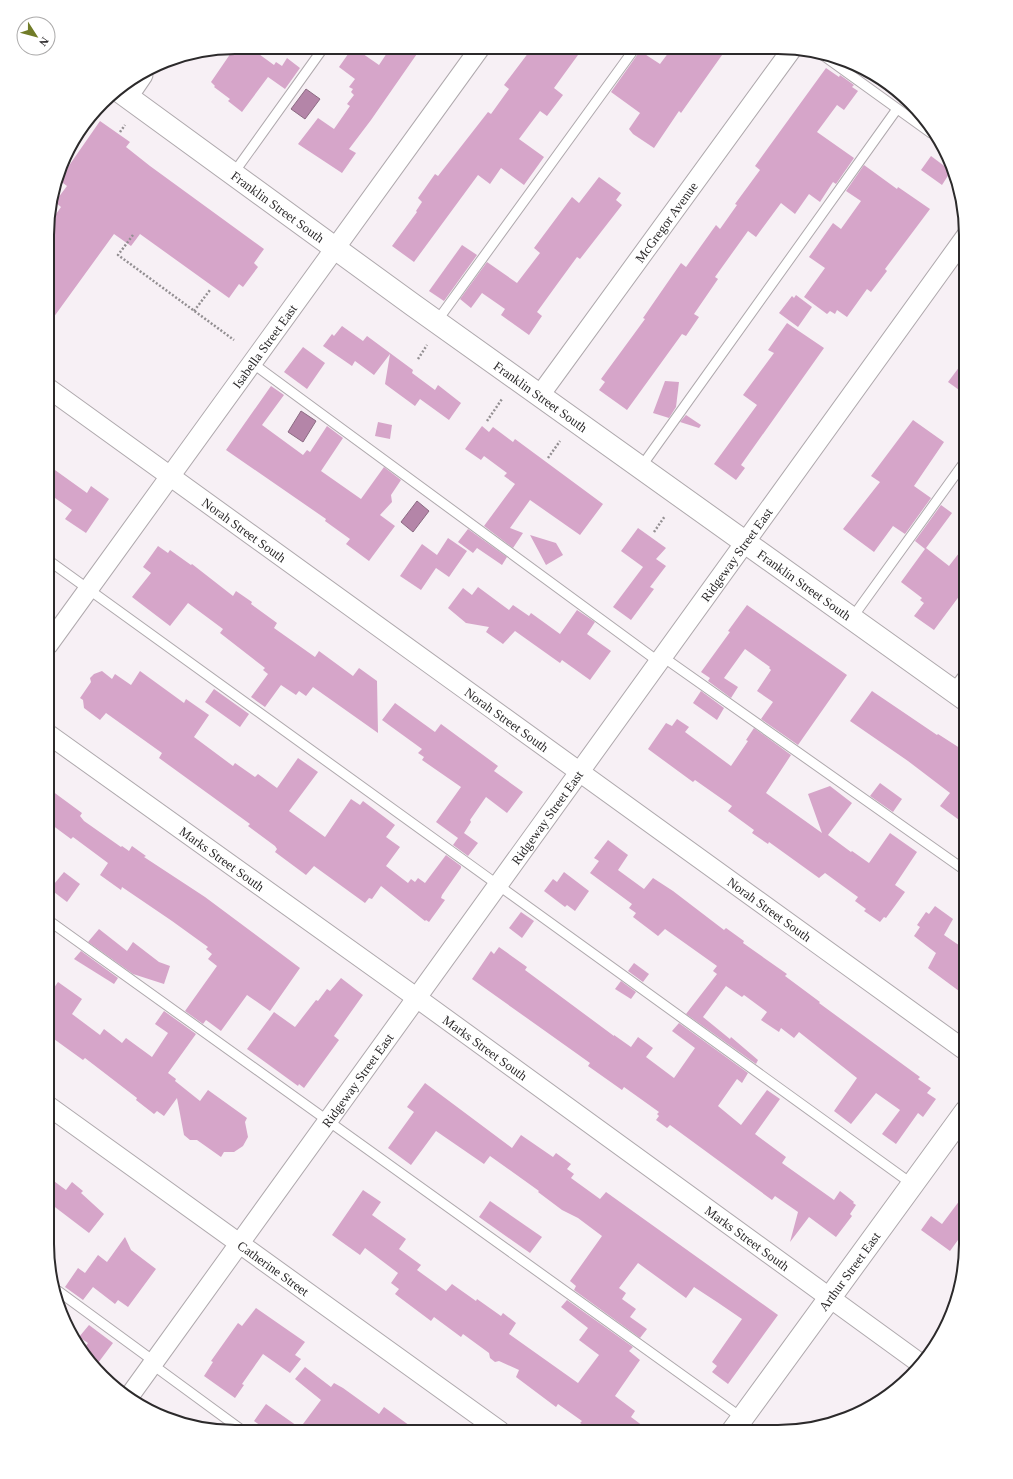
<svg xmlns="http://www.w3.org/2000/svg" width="1013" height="1479" viewBox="0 0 1013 1479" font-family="Georgia,serif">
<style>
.water{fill:#b485a8;stroke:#8b6a82}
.building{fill:#d6a5c9}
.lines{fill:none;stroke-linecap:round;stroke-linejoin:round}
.lane-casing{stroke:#afa9ad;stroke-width:11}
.street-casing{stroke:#afa9ad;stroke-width:21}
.secondary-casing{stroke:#afa9ad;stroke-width:24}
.path{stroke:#938f92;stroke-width:2.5;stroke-dasharray:2 2;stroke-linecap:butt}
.lane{stroke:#fff;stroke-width:9}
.street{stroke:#fff;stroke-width:19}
.secondary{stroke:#fff;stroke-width:22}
.labels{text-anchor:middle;stroke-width:3;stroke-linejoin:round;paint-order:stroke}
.street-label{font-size:13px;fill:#2c2a2b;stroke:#fff}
.rim{fill:none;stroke:#2c2a2b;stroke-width:2}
</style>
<rect width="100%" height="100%" fill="#f7f0f5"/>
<g class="water">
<path d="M306,89L320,99L305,119L291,109Z"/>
<path d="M301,411L316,421L303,442L288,432Z"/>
<path d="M417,501L429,511L413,532L401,522Z"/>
</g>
<g class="building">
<path d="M235,47H249L274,65L276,62L282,66L287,58L300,68L285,89L268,77L242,112L228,101L230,99L214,87L215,86L211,82Z"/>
<path d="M353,47L379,65L391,47L421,48L371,120L349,149L356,153L342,173L298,144L318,118L334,129L350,106L347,104L354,95L351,92L353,89L349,87L355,79L339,67Z"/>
<path d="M532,48H568L578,55L554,88L563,95L547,116L540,111L519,139L544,157L524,185L501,168L490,184L478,175L414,262L392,246L417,212L416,211L422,202L418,198L435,174L438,176L488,112L491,114L509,89L504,85Z"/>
<path d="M672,48H727L681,113L679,111L654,148L633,134L629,129L640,113L611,92L640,51L660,64Z"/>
<path d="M850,61L865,70L861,75L847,65Z"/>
<path d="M826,68L839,77L840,75L854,85L852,87L858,91L844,110L837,105L817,132L854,158L836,184L833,182L820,202L809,194L795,214L781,203L756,237L748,231L715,277L718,279L694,314L699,317L686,336L682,334L627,410L599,390L605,382L601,379L645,319L643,318L681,263L686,267L716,225L720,229L737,205L735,204L760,170L755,166Z"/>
<path d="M100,121L130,142L126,147L150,166L264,249L254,263L258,267L243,287L239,284L229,298L140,234L131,246L114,234L48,325L49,224L61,207L55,202L67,186L59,180Z"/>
<path d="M931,156L951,171L942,185L921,170Z"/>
<path d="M864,165L897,189L898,187L930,209L885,269L887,271L871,292L867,289L847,317L837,310L835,314L830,311L827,314L804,297L825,268L809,257L833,223L841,229L861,201L846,191Z"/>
<path d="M599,177L621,193L616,200L622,205L580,259L577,257L558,283L537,312L542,316L529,335L501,315L505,309L482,293L471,308L460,299L487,262L517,283L540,253L534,248L572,197L579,203Z"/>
<path d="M462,245L477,255L444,301L429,291Z"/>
<path d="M796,295L812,307L798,327L779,313L792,296L794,298Z"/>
<path d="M787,323L824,348L741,465L745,468L736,480L714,464L757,405L743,395L774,353L768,350Z"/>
<path d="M342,326L363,341L367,336L413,370L412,373L435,390L438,385L461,403L449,420L420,399L415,406L385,384L390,354L374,375L355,361L352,366L323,346L332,334L334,336Z"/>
<path d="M303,347L325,363L307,389L284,372Z"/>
<path d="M966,358V395L948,382Z"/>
<path d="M665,381L679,382L676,407L669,418L653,413Z"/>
<path d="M271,386L284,395L262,425L303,455L307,450L310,452L327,426L343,438L321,471L361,499L384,467L401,480L391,495L392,502L380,515L395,526L369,561L346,544L350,539L325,521L326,519L226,450Z"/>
<path d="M686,415L701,425L699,428L680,422Z"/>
<path d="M913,420L944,442L914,486L931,498L905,534L893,526L874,552L843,529L880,482L871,476Z"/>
<path d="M378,422L392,425L390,439L375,436Z"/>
<path d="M482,426L489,432L493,427L513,442L515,439L603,504L580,535L530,500L510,528L523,533L513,548L484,526L515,484L504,476L507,473L484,456L481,460L465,449Z"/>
<path d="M48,465L87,493L91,486L109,499L86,533L65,519L72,510L48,493Z"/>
<path d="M941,505L952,513L926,548L949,566L966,544V587L934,630L914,616L924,603L920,600L922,598L901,582L925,549L915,541Z"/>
<path d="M638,528L666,548L656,559L666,566L650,587L654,589L631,620L613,607L643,567L621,551Z"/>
<path d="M468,529L507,557L502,565L477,548L473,553L458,542Z"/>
<path d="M530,535L556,543L563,555L546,565Z"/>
<path d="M448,538L467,551L449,577L436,568L421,590L400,576L422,544L437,555Z"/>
<path d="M158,546L168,553L170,550L191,565L192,564L233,596L236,591L252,602L251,604L277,623L274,628L315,657L319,651L353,676L359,668L377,681L378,733L313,687L306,696L299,691L296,695L281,685L265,707L251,697L268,674L263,670L265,668L220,633L223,629L188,603L170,626L132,597L151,573L143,567Z"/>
<path d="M478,587L509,610L513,605L529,616L531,613L560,634L577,610L595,622L587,634L611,651L590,680L562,660L560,663L515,631L503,644L486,632L489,627L466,623L448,608L463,588L472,595Z"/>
<path d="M747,605L847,675L798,745L761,719L773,702L757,691L771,670L769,668L770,667L745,649L724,678L738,687L731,698L708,681L710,678L701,672L730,632L728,631Z"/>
<path d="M102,671L112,679L115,674L131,685L140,671L184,703L186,699L209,715L194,737L233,766L235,763L255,777L258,774L277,788L298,758L318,772L289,811L325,837L351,799L360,805L363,801L395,825L386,837L400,847L386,866L408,883L411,879L415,882L418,878L425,883L446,855L461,866V868L442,895L441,898L445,900L429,922L426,920L425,921L381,886L372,899L369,898L365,903L314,866L306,875L275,852L277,849L275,846L248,826L250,824L159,758L162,753L106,713L100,720L84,708L83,700L80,698L91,682L90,678L94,674Z"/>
<path d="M214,689L249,714L240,727L205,702Z"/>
<path d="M701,691L724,708L717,720L693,703Z"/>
<path d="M872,691L937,735L938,734L966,752V825L940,806L950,793L908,761L850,721Z"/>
<path d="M395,703L435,732L441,724L498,766L494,771L523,792L507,813L486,797L470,820L471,822L464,833L478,843L468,856L453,845L458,838L436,822L461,787L422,760L424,757L418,753L422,749L382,720Z"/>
<path d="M677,719L689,727L685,732L731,766L748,741L746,740L754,728L791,755L766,793L822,833L808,794L830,786L852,803L828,835L851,852L852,851L869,863L890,833L917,852L895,885L905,892L886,918L884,917L880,922L864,911L866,909L855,901L858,897L825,873L819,878L769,842L768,844L752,833L754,830L728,811L732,806L695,780L693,782L648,749L666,723L672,726Z"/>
<path d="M880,783L902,799L893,812L870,796Z"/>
<path d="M48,788L82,813L80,816L84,821L121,847L122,846L129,851L132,846L146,856L144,857L205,897L300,968L270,1011L247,995L221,1031L206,1020L203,1024L185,1011L217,966L208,959L212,954L206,949L208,947L172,921L122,887L121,890L100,875L108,863L73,837L71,839L48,822Z"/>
<path d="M608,840L628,855L618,870L644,889L653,878L673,891L724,930L726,928L744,941L743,943L787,974L785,976L820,1002L819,1003L920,1077L918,1079L931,1088L927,1093L936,1099L923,1117L918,1113L896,1144L882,1134L900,1110L876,1093L851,1124L834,1111L857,1078L799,1032L794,1038L781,1028L779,1032L761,1020L767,1012L744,995L742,997L726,986L703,1017L730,1039L731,1037L758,1060L756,1064L686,1014L717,974L713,971L717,966L665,929L658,936L633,917L636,913L629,908L632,904L590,873L599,861L594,858Z"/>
<path d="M64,872L80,884L67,902L50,889Z"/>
<path d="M564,872L589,891L575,911L567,905L565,907L544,891L553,879L557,882Z"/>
<path d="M935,906L953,919L944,935L966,950V981L959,991L928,968L936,953L914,936L920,927L917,925L926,912L929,914Z"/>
<path d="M521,912L534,921L522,938L509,928Z"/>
<path d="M99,929L127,951L133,942L159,962L170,966L164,984L133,974L88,942Z"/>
<path d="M499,947L527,967L525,970L614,1036V1035L631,1047L638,1037L653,1048L646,1057L674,1078L695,1048L672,1031L679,1023L748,1073L742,1083L737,1079L718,1106L741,1125L767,1090L780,1099L755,1134L786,1157L782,1163L834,1200L840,1191L854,1202L853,1203L856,1205L850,1214L852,1216L836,1237L809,1217L790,1242L798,1212L775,1196L772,1200L670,1125L667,1128L656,1120L659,1116L657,1114L659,1112L624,1087L622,1090L588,1066L590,1063L472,979L491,951L494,954Z"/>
<path d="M81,951L118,978L114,984L74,959Z"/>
<path d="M634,963L649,974L643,982L628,971Z"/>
<path d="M341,978L363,995L334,1036L339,1040L304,1088L299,1084L298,1086L247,1049L274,1012L295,1027L316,1000L318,1001L327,989L330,991Z"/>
<path d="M621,981L636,992L631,999L615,989Z"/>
<path d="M58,982L82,999L72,1014L100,1035L104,1029L122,1043L126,1038L152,1057L168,1033L155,1024L164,1011L196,1034L168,1073L176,1079L175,1081L200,1101L208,1090L247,1118L245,1122L248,1137L243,1146L234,1152H224L221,1157L197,1140H190L184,1135L177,1098L164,1116L157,1111L154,1114L136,1100L137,1098L85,1058L83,1060L47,1034V1015L53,1006L47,1002V998Z"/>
<path d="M425,1083L512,1148L521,1135L553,1157L556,1153L571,1164L567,1169L574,1174L571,1178L600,1199L606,1192L778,1315L728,1384L712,1372L717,1366L712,1362L742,1319L717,1302L694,1287L686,1298L638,1263L619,1288L626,1293L622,1299L636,1309L630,1317L647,1329L640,1338L574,1290L576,1286L570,1281L602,1236L578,1218L562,1210L538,1192L539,1191L490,1156L484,1164L436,1131L411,1165L388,1148L414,1112L407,1107Z"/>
<path d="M47,1176L66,1190L72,1182L83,1191L81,1193L104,1214L89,1233L47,1201Z"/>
<path d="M363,1190L381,1202L372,1215L406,1239L399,1249L421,1265L417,1270L446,1291L452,1284L476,1301L477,1299L501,1316L503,1313L516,1323L509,1334L578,1383L599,1355L579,1340L588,1328L561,1307L567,1300L633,1347L629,1351L640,1360L615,1396L635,1411L631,1417L651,1432L592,1431L580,1423L582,1421L558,1404L556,1407L516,1377L519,1370L499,1361L495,1362L490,1358L489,1353L463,1334L461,1337L434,1317L431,1321L395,1294L399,1289L391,1283L398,1273L365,1248L360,1255L332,1235Z"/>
<path d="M966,1192V1246L958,1240L950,1251L921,1230L931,1216L942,1224Z"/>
<path d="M490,1201L542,1237L530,1253L479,1217Z"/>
<path d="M125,1237L131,1250L156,1269L128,1307L118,1300L115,1304L93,1287L83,1300L65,1287L78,1268L85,1273L98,1255L107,1262Z"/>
<path d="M256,1308L305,1342L295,1355L301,1359L290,1373L263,1354L242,1384L244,1385L235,1398L204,1376L213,1362L211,1361L238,1323L242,1326Z"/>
<path d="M89,1325L113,1343L98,1363L82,1351L88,1343L79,1337Z"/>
<path d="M305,1367L331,1387L334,1383L343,1388L379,1414L384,1407L417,1431H268L254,1421L266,1404L300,1428L321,1400L295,1379Z"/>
</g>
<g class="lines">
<defs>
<g id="lane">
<path d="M820,53L931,133"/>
<path d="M233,174L324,47"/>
<path d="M437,321L635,48"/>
<path d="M252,363L659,662"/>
<path d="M641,467L897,109"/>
<path d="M48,560L912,1184"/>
<path d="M852,618L966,460"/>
<path d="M663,657L966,871"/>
<path d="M48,920L742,1418"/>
<path d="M58,1291L155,1362"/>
<path d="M153,1365L243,1431"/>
</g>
<g id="street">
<path d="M128,97L143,75"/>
<path id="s1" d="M48,388L966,1051"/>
<path id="s2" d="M540,395L792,49"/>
<path id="s3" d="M48,645L480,48"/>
<path d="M956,693L966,680"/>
<path id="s4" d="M48,734L417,998L921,1364"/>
<path id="s5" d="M47,1105L500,1431"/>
<path id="s6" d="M128,1398L966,236"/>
</g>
<g id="secondary">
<path id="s7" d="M118,90L413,305L966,700"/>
<path id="s8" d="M732,1432L966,1111"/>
</g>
</defs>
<use href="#lane" class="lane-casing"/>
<use href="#street" class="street-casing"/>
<use href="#secondary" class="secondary-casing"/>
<g class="path">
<path d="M120,132L125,125"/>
<path d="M133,235L118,255L234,340"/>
<path d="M194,311L210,290"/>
<path d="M418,359L427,345"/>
<path d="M487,421L502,399"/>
<path d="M548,458L560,441"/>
<path d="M654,532L665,516"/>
</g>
<use href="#lane" class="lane"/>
<use href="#street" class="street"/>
<use href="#secondary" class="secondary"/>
</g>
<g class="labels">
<g class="street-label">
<text dy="5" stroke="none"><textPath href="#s7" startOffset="198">Franklin Street South</textPath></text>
<text dy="5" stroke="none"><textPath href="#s2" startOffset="214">McGregor Avenue</textPath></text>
<text dy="5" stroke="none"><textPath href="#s3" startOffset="369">Isabella Street East</textPath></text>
<text dy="5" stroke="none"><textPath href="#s7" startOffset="522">Franklin Street South</textPath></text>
<text dy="5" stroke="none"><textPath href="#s1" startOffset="242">Norah Street South</textPath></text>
<text dy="5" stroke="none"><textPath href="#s6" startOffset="1040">Ridgeway Street East</textPath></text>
<text dy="5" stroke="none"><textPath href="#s7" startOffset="846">Franklin Street South</textPath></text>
<text dy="5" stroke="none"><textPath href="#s1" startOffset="566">Norah Street South</textPath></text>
<text dy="5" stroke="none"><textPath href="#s6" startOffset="716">Ridgeway Street East</textPath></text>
<text dy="5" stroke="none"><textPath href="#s4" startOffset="214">Marks Street South</textPath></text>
<text dy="5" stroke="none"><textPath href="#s1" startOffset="890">Norah Street South</textPath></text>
<text dy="5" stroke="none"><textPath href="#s4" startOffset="538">Marks Street South</textPath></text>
<text dy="5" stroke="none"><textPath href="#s6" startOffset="392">Ridgeway Street East</textPath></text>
<text dy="5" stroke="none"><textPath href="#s4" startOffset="862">Marks Street South</textPath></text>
<text dy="5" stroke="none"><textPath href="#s5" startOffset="279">Catherine Street</textPath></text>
<text dy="5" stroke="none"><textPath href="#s8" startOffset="199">Arthur Street East</textPath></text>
</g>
</g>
<path d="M0 0H1013V1479H0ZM235 54H778A181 181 0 0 1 959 235V1244A181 181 0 0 1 778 1425H235A181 181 0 0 1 54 1244V235A181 181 0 0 1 235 54Z" fill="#fff" fill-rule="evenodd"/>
<path class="rim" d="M235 54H778A181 181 0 0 1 959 235V1244A181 181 0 0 1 778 1425H235A181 181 0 0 1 54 1244V235A181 181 0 0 1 235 54Z"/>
<g transform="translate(36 36) rotate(126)"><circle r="19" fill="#ffffff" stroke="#abaaaa"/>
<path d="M0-3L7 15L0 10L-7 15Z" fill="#717c28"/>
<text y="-6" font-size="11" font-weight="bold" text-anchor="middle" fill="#2c2a2b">N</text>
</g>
</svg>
